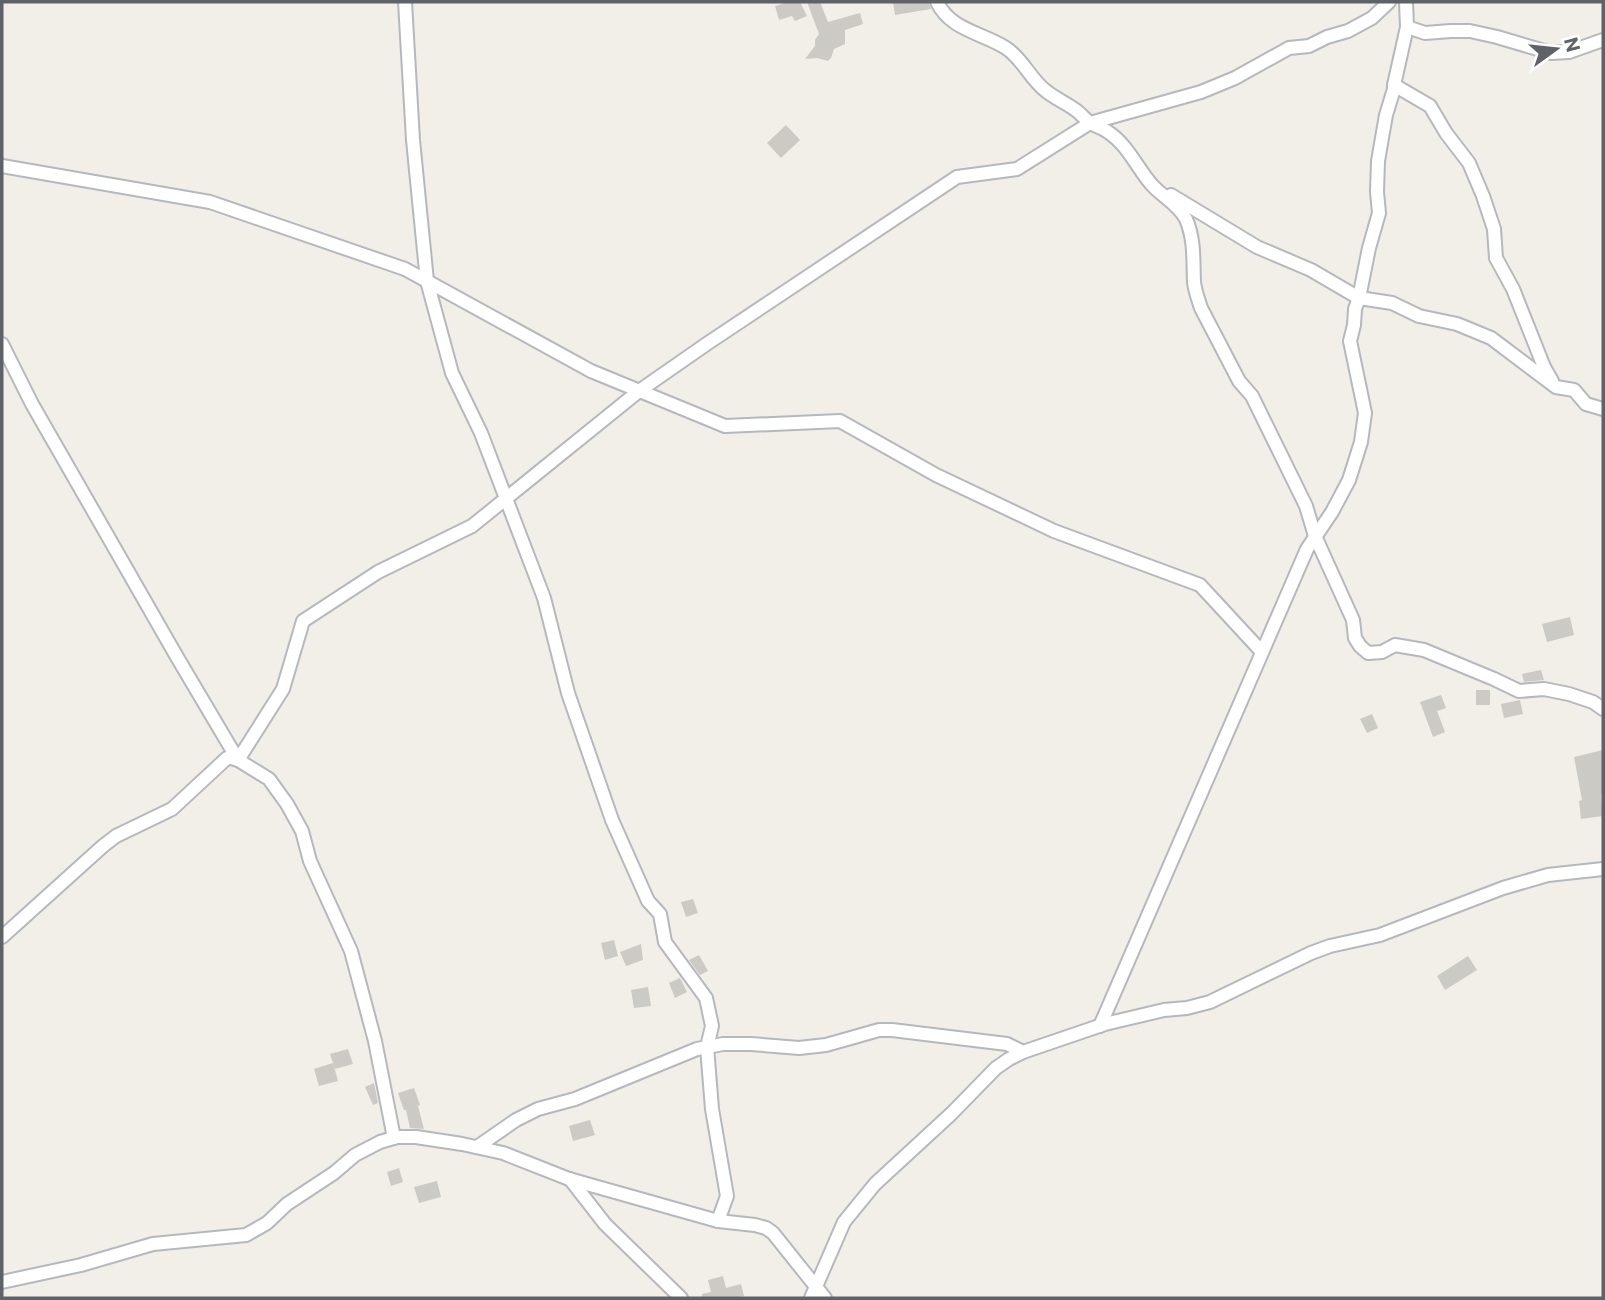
<svg xmlns="http://www.w3.org/2000/svg" width="1605" height="1300" viewBox="0 0 1605 1300" font-family="Commissioner,sans-serif">
<style>
.building{fill:#cccac5}
.lines{fill:none;stroke-linecap:round;stroke-linejoin:round}
.street-casing{stroke:#b5b8bc;stroke-width:16}
.street{stroke:#fff;stroke-width:12}
</style>
<rect width="100%" height="100%" fill="#f1efe8"/>
<g class="building">
<path d="M789,2H800L807,16L795,21L792,16L779,20L775,6Z"/>
<path d="M807,2H820L828,22L860,13L863,24L845,30V44L834,49L831,58L828,61L817,58L805,59L815,46V40L819,34Z"/>
<path d="M893,2H928L931,9L895,15Z"/>
<path d="M786,125L800,140L781,158L767,143Z"/>
<path d="M1570,617L1574,635L1547,642L1542,624Z"/>
<path d="M1541,670L1544,680L1524,682L1522,674Z"/>
<rect x="1476" y="690" width="14" height="15"/>
<path d="M1441,695L1446,708L1437,711L1445,732L1433,737L1420,702Z"/>
<path d="M1520,700L1523,714L1504,718L1501,704Z"/>
<path d="M1372,714L1378,728L1367,733L1360,719Z"/>
<path d="M1603,750V794L1601,795L1603,816L1581,819L1579,801L1582,800L1574,757Z"/>
<path d="M693,899L698,913L686,917L681,902Z"/>
<path d="M614,940L618,956L605,960L601,943Z"/>
<path d="M641,944L643,960L626,966L620,952Z"/>
<path d="M699,955L708,971L700,975L689,960Z"/>
<path d="M1468,956L1477,970L1445,990L1437,976Z"/>
<path d="M680,978L687,992L675,998L669,983Z"/>
<path d="M648,987L651,1006L634,1008L631,990Z"/>
<path d="M348,1049L353,1064L335,1069L330,1054Z"/>
<path d="M333,1063L338,1081L319,1086L314,1069Z"/>
<path d="M374,1083L378,1103L373,1105L365,1087Z"/>
<path d="M414,1088L420,1105L418,1106L424,1129L410,1128L406,1110H404L398,1093Z"/>
<path d="M590,1120L595,1135L573,1141L569,1126Z"/>
<path d="M399,1168L403,1182L391,1186L387,1172Z"/>
<path d="M437,1181L441,1197L419,1203L414,1187Z"/>
<path d="M723,1276L726,1288L741,1284L744,1296L734,1298H702V1294L711,1292L708,1280Z"/>
</g>
<g class="lines">
<defs>
<g id="street">
<path d="M405,2L413,140L427,281L452,373L481,433L544,598L568,693L612,820L648,901L660,914L665,942L706,998L712,1026L707,1047L712,1109L727,1196L718,1221"/>
<path d="M937,2C950,30 983,33 1006,48C1023,59 1030,79 1046,91C1056,99 1068,104 1077,111C1082,115 1085,119 1089,122C1095,126 1103,128 1108,132C1128,145 1137,168 1152,185C1163,197 1178,204 1186,219C1195,240 1193,261 1194,282C1195,291 1198,299 1201,308L1239,381L1252,396L1306,506L1315,536L1353,620L1355,638L1360,646L1368,653L1382,652L1395,645L1424,650L1494,679L1519,691L1544,689L1569,694L1593,702L1603,709"/>
<path d="M1407,27L1425,33L1451,31H1470L1497,37L1551,53L1569,52L1603,40"/>
<path d="M1394,85L1430,106L1446,133L1469,163L1483,196L1494,229L1496,258L1513,289L1544,367L1552,381"/>
<path d="M2,166L210,202L405,269L591,371L725,426L840,421L936,475L1054,531L1200,585L1262,652"/>
<path d="M1171,195L1257,247L1311,270L1359,298L1392,303L1419,316L1457,324L1491,338L1556,387L1574,390L1586,404L1603,409"/>
<path d="M2,344L32,404L177,657L238,760"/>
<path d="M238,760L283,689L303,621L378,572L472,526L639,391L708,343L957,177L1017,169L1090,123L1201,92L1235,78L1289,48L1309,46L1327,37L1348,31L1372,18L1389,2"/>
<path d="M2,937L103,846L116,836L172,809L227,758H231L238,760L269,779L287,804L302,831L310,861L351,951L375,1041L394,1138"/>
<path d="M1100,1026L1307,549L1332,512L1349,480L1361,442L1365,413L1350,341L1354,325L1355,309L1359,298L1369,248L1379,213L1377,192L1378,161L1386,115L1394,89V85L1407,27L1406,2"/>
<path d="M477,1147L516,1120L538,1109L575,1099L697,1049L723,1044H751L799,1048L826,1045L879,1030H892L1007,1044L1023,1052"/>
<path d="M570,1179L605,1224L681,1298"/>
<path d="M2,1282L81,1265L153,1244L246,1235L267,1223L287,1204L334,1173L355,1155L380,1142L397,1137H416L462,1144L503,1153L569,1179L718,1221L755,1225L766,1228L773,1233L825,1298"/>
<path d="M811,1298L844,1222L875,1184L951,1114L996,1068L1009,1059L1023,1052L1105,1024L1164,1010L1187,1008L1210,1002L1311,953L1330,946L1380,935L1503,888L1548,875L1603,869"/>
</g>
</defs>
<use href="#street" class="street-casing"/>
<use href="#street" class="street"/>
</g>
<rect width="1605" height="1300" fill="none" stroke="#5f6368" stroke-width="7"/>
<g transform="translate(1556 49) rotate(75)" stroke="#ffffff" stroke-width="5" paint-order="stroke">
<path d="M0-5L12 26L0 18L-12 26Z" fill="#5f6368"/>
<text y="-10" font-size="19" font-weight="bold" text-anchor="middle" fill="#5f6368">N</text>
</g>
</svg>
